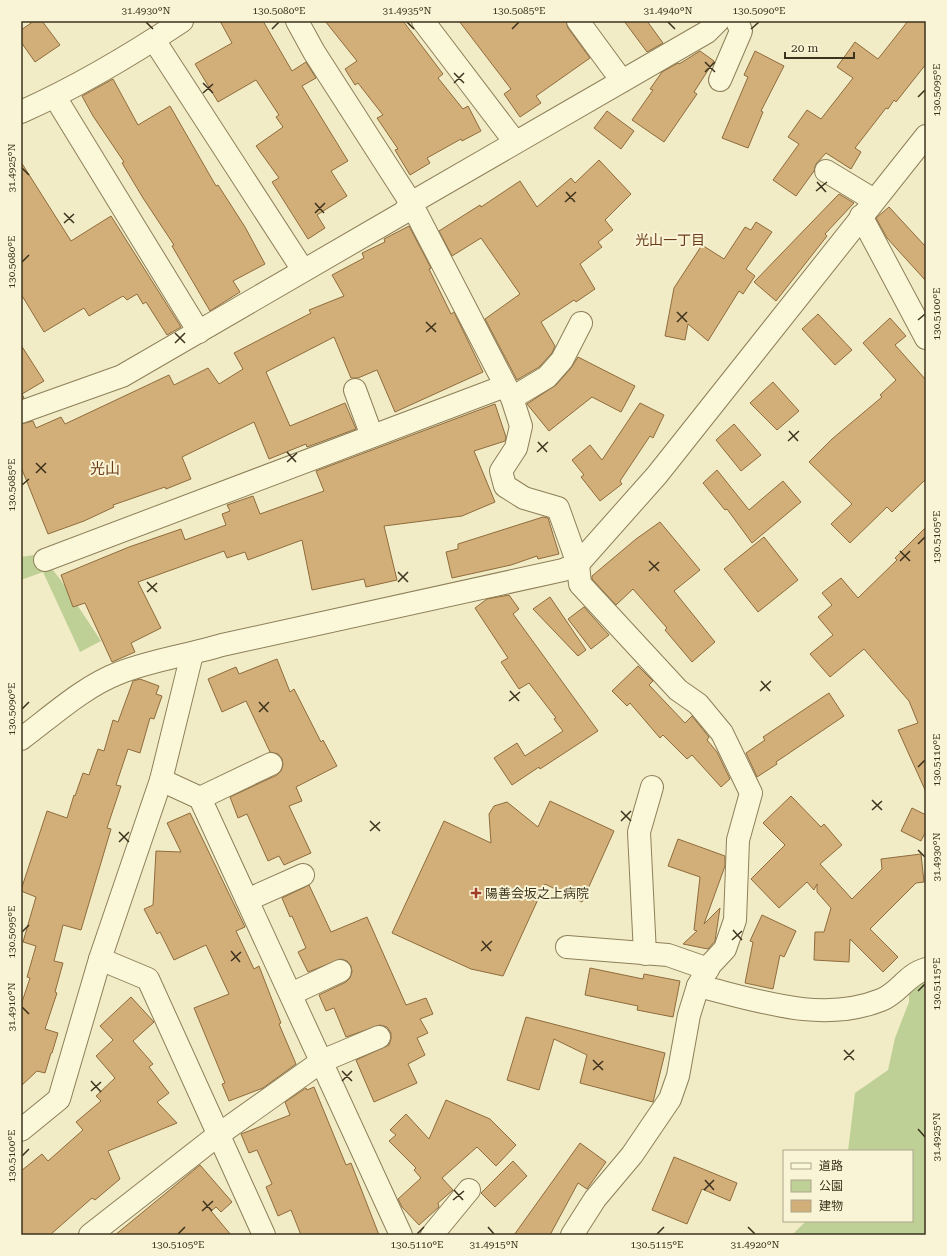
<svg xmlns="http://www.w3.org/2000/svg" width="947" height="1256" viewBox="0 0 947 1256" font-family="'Roboto Serif','Noto Sans JP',serif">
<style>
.green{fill:#bfd097}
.building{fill:#d2ae78;stroke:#8f6c3d}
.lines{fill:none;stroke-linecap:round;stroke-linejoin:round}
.minor-casing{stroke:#8e7f59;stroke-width:24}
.minor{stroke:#fbf7d9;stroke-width:22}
.ticks{fill:none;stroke:#3d321e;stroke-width:1.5}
.poi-dot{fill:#a13b25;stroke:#f8f4d5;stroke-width:1.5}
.labels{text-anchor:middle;stroke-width:4;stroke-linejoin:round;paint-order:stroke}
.poi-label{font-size:13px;fill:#3d321e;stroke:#f8f4d5;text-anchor:start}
.neighbourhood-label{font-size:14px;fill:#6c3b1a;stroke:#f8f4d5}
.quarter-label{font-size:15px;fill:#6c3b1a;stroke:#f8f4d5}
.neatline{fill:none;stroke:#3d321e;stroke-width:1.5}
.ticks-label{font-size:10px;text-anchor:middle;fill:#3d321e}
</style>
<rect width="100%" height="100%" fill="#f1ecc5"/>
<g class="green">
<path d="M40,554L60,579L101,641L80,652L43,572L21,580V557Z"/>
<path d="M926,971V1235H792L806,1221H912V1151H848L855,1093L888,1070L895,1038L909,1002V976Z"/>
</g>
<g class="building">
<path d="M34,21H42L60,45L35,62L21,42V30Z"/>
<path d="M220,21H263L292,71L306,62L316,78L302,86L348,161L331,171L347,196L317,215L325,228L308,239L272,182L279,178L256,146L283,127L276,117L279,115L256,80L218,102L195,64L232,43Z"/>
<path d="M325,21H403L443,74L438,78L463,109L468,106L481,131L462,141L461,139L427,158L430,163L410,175L395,150L398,149L377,118L383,115L358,83L355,85L345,69L357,61Z"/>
<path d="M459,21H566L568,28L590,58L536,96L541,103L520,117L504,94L511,89Z"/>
<path d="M624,21H647L663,43L647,52Z"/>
<path d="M908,21H926V64L896,102L894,100L888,109L886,108L855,148L861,152L851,169L826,153L816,164L814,171L796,196L773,180L799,144L788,137L807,110L821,119L853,78L837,67L855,42L878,59Z"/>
<path d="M700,51L714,61L694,92L697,94L664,142L632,120L653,90L650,89L662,72L678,63L679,64Z"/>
<path d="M755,51L784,66L761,111L763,112L748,148L722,138L748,77L744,75Z"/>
<path d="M113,79L138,125L170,106L216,186L218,185L245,227L265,264L233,281L240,292L210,311L172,246L174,245L143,198L122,163L124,162L93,116L82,96Z"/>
<path d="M607,111L634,131L621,149L594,128Z"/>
<path d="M599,160L631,194L605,220L613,230L598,242L602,247L580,264L595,289L576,302L574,300L541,322L555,346L552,353L539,367L517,380L485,319L520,294L481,238L452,256L439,231L480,205L481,207L520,181L537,207L571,178L575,183Z"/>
<path d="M21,162L71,241L111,216L181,327L167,335L146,302L143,304L137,294L127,300L123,296L89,316L84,308L44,332L21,294Z"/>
<path d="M839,194L854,203L825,234L827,236L776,301L754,282Z"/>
<path d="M889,207L926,247V281L887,238L876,218Z"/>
<path d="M756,222L772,232L746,269L755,276L743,294L739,291L708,341L688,324L685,340L665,336L674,288L702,245L724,259L745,227L751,230Z"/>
<path d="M409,226L431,268L429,269L451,314L454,312L483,372L395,412L377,370L358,378H351L334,337L266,372L290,426L345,403L356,429L307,447L306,444L269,459L254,422L182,457L191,479L166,489L165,487L113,505L114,507L84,521L48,534L21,467V424L33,421L36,428L61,417L65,424L169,375L174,385L208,368L219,384L243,369L234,353L311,313L309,310L344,296L332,275L364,258L362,253L385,242L384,239Z"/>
<path d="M818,314L852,350L835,365L802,329Z"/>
<path d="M890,318L906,336L895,345L926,380V479L892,512L887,507L850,543L831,524L852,504L809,462L832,439L882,397L880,395L896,380L863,343Z"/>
<path d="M21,345L44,381L22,394L24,398L21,399Z"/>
<path d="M578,357L635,386L621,412L592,397L549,431L527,404L556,385L571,368Z"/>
<path d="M773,382L799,411L777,430L750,403Z"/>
<path d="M640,403L664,415L653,438L650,436L620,481L622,484L600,501L581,477L584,475L572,460L590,445L602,460Z"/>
<path d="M495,404L506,437L505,441L474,451L495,502L462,516L384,526L397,580L366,587L364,579L312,590L302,540L248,560L245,552L227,558L224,551L138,582L161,628L131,643L135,652L112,662L85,603L73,607L61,575L129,547L181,529L185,540L226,525L222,514L230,511L227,505L253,496L260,514L324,491L316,471Z"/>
<path d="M734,424L761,455L741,471L716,440Z"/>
<path d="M717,470L749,510L783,481L801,502L752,543L727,509L725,510L703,483Z"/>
<path d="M543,517L548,518L559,554L538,559L537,556L511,565L452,578L446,552L458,549V544Z"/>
<path d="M660,522L700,570L674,591L715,642L692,662L665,630L667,628L633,589L616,605L592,579V576L636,539Z"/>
<path d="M926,527V792L898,730L918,723L909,701L864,649L830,677L810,654L833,635L818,617L832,605L822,593L841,578L858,598L897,560L895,558Z"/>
<path d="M764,537L798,580L758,612L724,569Z"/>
<path d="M509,595L519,609L513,614L598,731L540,769L539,767L512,785L494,758L517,743L525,756L563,731L554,719L556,718L529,683L519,689L501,662L508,658L475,608L487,599Z"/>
<path d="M550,597L586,650L578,656L533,609Z"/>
<path d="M584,607L609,635L591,649L568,619Z"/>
<path d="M277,659L290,692L294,689L321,742L323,740L337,766L296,787L302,801L289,806L311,853L284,865L279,856L268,861L247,814L238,818L230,797L277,775L281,771L283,765L282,759L278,754L270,752L246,701L222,712L208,679L236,667L239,674Z"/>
<path d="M638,666L653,681L649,685L685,723L692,716L709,737L707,740L717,752L730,779L721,787L692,755L687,759L663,735L660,738L630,703L627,706L612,691Z"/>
<path d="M140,679L159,686L156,694L162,696L154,719L150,718L140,753L128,749L116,785L121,786L107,828L111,829L81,930L63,925L54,961L63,963L55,992L57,993L45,1029L58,1033L52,1053H51L45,1073L37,1071L21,1086V1005L30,978L27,977L36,946L23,942L36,897L21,891V890L47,811L67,818L74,795L75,796L83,773L89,775L98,749L104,751L113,720L118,722L133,681Z"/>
<path d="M829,693L844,716L776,762L777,764L757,777L746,753L765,740L763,737Z"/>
<path d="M791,796L821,827L824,824L842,845L820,864L852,899L882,869L881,859L921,854L924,882L916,883L870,929L898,957L883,972L850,939L849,962L814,960L815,932H824L831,908L817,892V884L814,890L807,882L779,908L751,879L785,845L763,823Z"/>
<path d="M550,801L614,831L582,902L545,884L503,976L471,969L392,933L444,821L491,843L489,814L494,806L507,802L538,827Z"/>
<path d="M912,808L926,815V831L921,841L901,831Z"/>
<path d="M190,813L245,927L236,931L254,969L259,966L281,1023L279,1024L296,1064L263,1088L229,1101L222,1084L225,1083L194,1008L229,994L206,945L174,960L160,932L157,934L144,909L153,905L156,851L181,852L167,823Z"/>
<path d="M678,839L725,856V866L704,924L720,908L715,941L708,949L683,944L697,931L694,930L700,877L668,866Z"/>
<path d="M309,885L331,932L367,917L406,1005L426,998L433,1014L420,1019L428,1033L417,1038L425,1055L408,1064L417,1083L374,1102L356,1060L389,1045L391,1039V1033L387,1027L380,1025L346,1037L334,1008L326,1011L319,995L346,982L350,978L352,972L351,966L347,961L341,959L308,972L298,952L306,948L292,916L290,917L282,898Z"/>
<path d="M762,915L796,931L784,957L780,955L773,989L745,983L753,942L750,941Z"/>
<path d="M590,968L643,979L644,974L680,981L673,1017L637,1010L638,1006L585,995Z"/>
<path d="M131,997L154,1022L133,1041L153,1064L149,1067L169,1093L157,1102L177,1123L108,1151L120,1179L95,1200L92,1198L50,1235H21V1171L42,1154L48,1161L83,1130L76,1122L101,1101L96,1096L115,1078L96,1056L113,1040L100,1026Z"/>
<path d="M526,1017L665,1053L653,1102L580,1083L587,1055L554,1039L539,1090L507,1080Z"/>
<path d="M314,1087L346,1165L351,1163L379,1235H301L291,1210L278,1216L266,1187L272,1184L257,1150L249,1153L241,1134L290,1115L285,1102L306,1088L307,1090Z"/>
<path d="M446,1100L490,1119L516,1145L496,1166L477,1147L442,1178L453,1190L438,1203L439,1207L419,1225L402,1207L398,1199L421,1178L414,1170L416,1168L389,1141L396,1135L390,1130L406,1114L429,1139Z"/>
<path d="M580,1143L606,1162L587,1189L578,1183L550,1235H514Z"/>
<path d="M674,1157L737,1183L730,1201L702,1189L687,1224L652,1210Z"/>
<path d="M513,1161L527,1176L495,1207L481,1193Z"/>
<path d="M200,1165L232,1202L221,1212L216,1207L211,1211L231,1235H115Z"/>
</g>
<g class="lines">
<defs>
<g id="minor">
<path d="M297,21L314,52L411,203L512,398L521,426L516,448L501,471L505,486L524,498L558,508L578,564L580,584L678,690L698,704L722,733L751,793L738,840L735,920L725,949L710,965L698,986L689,1015L678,1076L670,1099L632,1155L595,1199L572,1235"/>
<path d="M423,21L515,142"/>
<path d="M578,21L622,81"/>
<path d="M154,40L303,270"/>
<path d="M720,80L741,31L737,21"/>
<path d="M55,97L199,332"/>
<path d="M21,112C77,87 131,55 182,21"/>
<path d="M826,171L874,200"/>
<path d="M861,216L926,338"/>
<path d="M355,390L372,436"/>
<path d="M512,398L547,377L562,360L581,323"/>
<path d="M21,412L122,376L403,213L411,203L707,32L718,21"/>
<path d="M45,560L505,386"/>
<path d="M21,739C52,716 83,687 119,673C152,660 189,655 222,645L563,570L578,564L657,475L926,136"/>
<path d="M161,780L200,798L401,1235"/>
<path d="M200,798L271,764"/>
<path d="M247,900L303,875"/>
<path d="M567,947L668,955L708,969"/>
<path d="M645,954L639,832L652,787"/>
<path d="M100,959L148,979L264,1235"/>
<path d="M698,986C757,1000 821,1024 881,1000C899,993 907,974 926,969"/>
<path d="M291,994L340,971"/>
<path d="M21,1130L59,1099L100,959L161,780L192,654"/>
<path d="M90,1235L218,1135L322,1061L379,1037"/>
<path d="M432,1235L469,1190"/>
</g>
</defs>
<use href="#minor" class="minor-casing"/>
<use href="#minor" class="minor"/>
</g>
<path class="ticks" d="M146,22L153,29M407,22L414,29M668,22L675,29M272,29L279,22M512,29L519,22M751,29L759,22M705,62L715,72M705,72L715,62M454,73L464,83M203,83L213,93M454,83L464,73M203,93L213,84M918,97L925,90M22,168L29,175M817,182L826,192M816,191L827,182M566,192L575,202M565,202L576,192M315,203L324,213M64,213L74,223M315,213L325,203M64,223L74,214M22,262L29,255M677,312L687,322M918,320L925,314M426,322L436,332M677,322L687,312M426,332L436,323M175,333L185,343M175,343L185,333M789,431L798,441M788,441L799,431M538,442L547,452M287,452L296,462M537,452L548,442M287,462L297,453M36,463L46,473M36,473L46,463M22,485L29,479M918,544L925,537M900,551L910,561M649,561L659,571M900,561L910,551M649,571L659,562M398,572L408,582M147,582L157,592M398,582L408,572M147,592L157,583M761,681L770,691M510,691L519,701M760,691L771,681M509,701L520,692M259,702L268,712M22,709L29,702M259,712L269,702M918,767L925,760M872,800L882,810M872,810L882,801M621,811L631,821M370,821L380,831M621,821L631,811M370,831L380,822M119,832L129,842M119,842L129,832M918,850L925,857M733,930L742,940M22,932L29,925M732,940L742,931M482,941L491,951M231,951L240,962M481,951L492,941M231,961L241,952M918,991L925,984M22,1007L29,1014M844,1050L854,1060M593,1060L603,1070M844,1060L854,1050M593,1070L603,1061M342,1071L352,1081M91,1081L101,1092M342,1081L352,1071M91,1091L101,1082M918,1129L925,1137M22,1156L29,1149M705,1180L714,1190M454,1190L463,1200M704,1190L714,1180M453,1200L464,1191M203,1201L212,1211M202,1211L213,1201M488,1227L494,1234M748,1227L755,1234M178,1234L185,1227M417,1234L424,1227M657,1234L664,1227"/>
<path class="poi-dot" d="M474 887h4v4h4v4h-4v4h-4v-4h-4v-4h4z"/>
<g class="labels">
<g class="poi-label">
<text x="485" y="898">陽善会坂之上病院</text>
</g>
<g class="neighbourhood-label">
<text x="670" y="245">光山一丁目</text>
</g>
<g class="quarter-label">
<text x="105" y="474">光山</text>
</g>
</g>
<rect width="947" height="1256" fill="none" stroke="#f8f4d5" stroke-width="44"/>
<rect x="783" y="1150" width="130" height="72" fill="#f8f4d5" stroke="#ada68c"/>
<rect x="791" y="1163" width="20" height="6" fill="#fbf7d9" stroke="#ada68c"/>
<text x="819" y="1170" font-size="12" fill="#3d321e">道路</text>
<rect x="791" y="1180" width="20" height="12" fill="#bfd097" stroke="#ada68c"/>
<text x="819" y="1190" font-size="12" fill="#3d321e">公園</text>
<rect x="791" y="1200" width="20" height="12" fill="#d2ae78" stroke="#ada68c"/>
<text x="819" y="1210" font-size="12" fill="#3d321e">建物</text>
<path d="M785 52v6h69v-6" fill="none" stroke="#3d321e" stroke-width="2"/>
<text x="791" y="52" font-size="12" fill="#3d321e" stroke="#f8f4d5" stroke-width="3" paint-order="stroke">20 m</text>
<rect x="22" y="22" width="903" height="1212" class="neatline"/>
<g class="ticks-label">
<text x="146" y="14">31.4930°N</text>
<text x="279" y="14">130.5080°E</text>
<text x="407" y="14">31.4935°N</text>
<text x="519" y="14">130.5085°E</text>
<text x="668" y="14">31.4940°N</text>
<text x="759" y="14">130.5090°E</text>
<text transform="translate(936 90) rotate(-90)" y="4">130.5095°E</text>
<text transform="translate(11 168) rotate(-90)" y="4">31.4925°N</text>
<text transform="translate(11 262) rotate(-90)" y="4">130.5080°E</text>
<text transform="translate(936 314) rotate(-90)" y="4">130.5100°E</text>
<text transform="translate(11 485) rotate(-90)" y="4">130.5085°E</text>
<text transform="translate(936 537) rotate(-90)" y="4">130.5105°E</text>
<text transform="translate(11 709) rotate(-90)" y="4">130.5090°E</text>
<text transform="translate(936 760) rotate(-90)" y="4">130.5110°E</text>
<text transform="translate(936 857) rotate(-90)" y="4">31.4930°N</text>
<text transform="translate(11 932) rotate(-90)" y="4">130.5095°E</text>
<text transform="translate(936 984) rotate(-90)" y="4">130.5115°E</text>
<text transform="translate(11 1007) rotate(-90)" y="4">31.4910°N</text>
<text transform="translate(936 1137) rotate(-90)" y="4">31.4925°N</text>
<text transform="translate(11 1156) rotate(-90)" y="4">130.5100°E</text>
<text x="178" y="1248">130.5105°E</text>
<text x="417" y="1248">130.5110°E</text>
<text x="494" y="1248">31.4915°N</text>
<text x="657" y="1248">130.5115°E</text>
<text x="755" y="1248">31.4920°N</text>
</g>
</svg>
